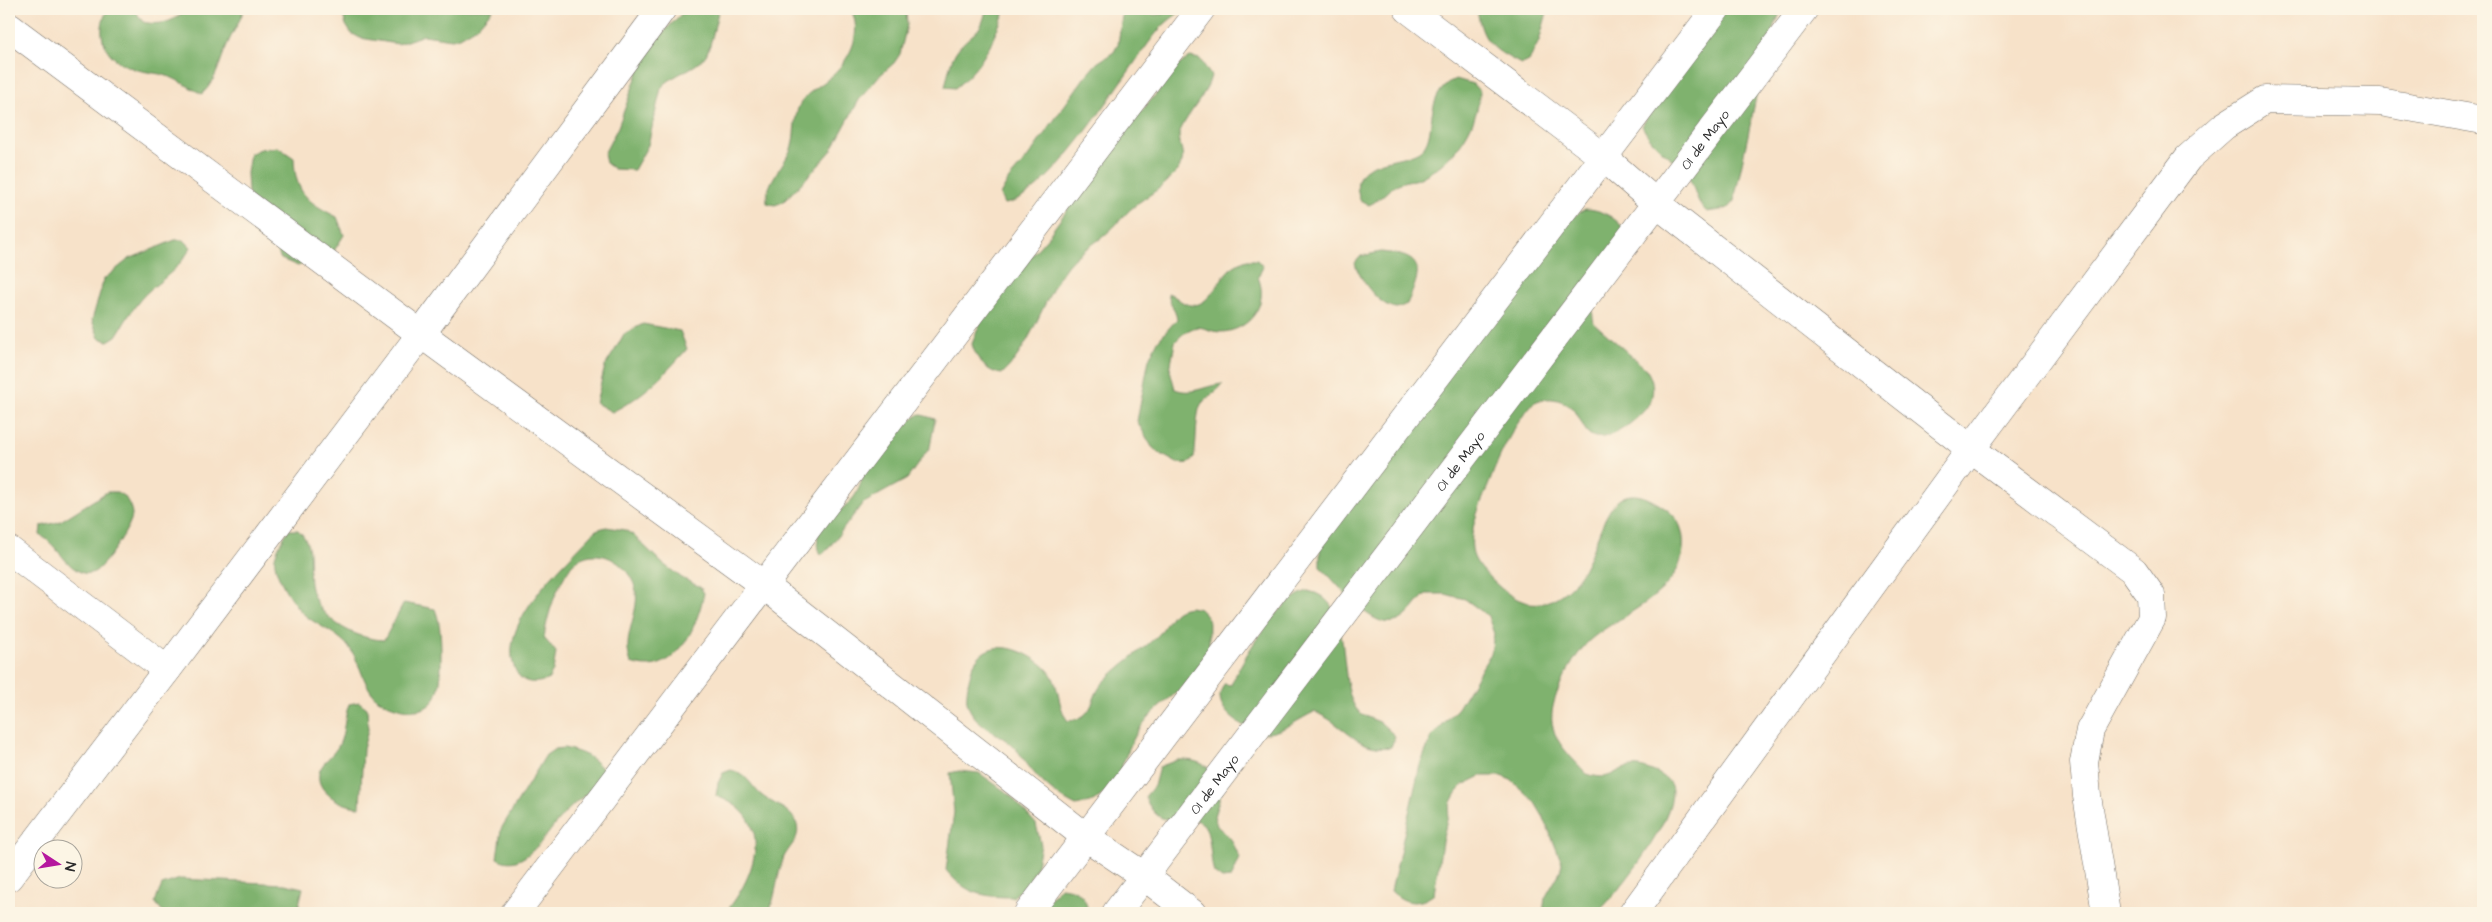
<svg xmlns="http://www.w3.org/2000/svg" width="2492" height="922" viewBox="0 0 2492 922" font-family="'Architects Daughter',sans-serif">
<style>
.forest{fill:#7fb26e;stroke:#556e4c}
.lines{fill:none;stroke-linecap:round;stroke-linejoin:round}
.minor-casing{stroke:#726b62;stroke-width:29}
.tertiary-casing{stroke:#726b62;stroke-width:29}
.minor{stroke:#fff;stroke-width:28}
.tertiary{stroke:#fff;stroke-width:28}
.labels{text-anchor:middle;stroke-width:5;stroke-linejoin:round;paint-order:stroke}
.street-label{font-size:14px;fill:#2b2b2b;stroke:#fcf5e5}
</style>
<rect width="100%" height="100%" fill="#fcf5e5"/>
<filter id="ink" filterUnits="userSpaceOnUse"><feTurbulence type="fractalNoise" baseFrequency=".02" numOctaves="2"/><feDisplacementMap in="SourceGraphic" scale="10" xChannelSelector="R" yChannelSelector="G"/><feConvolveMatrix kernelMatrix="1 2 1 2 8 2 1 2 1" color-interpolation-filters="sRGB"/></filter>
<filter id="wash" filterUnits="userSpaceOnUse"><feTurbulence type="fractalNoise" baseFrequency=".0096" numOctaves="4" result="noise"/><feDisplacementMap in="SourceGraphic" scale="20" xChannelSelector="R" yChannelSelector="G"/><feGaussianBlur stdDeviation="1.12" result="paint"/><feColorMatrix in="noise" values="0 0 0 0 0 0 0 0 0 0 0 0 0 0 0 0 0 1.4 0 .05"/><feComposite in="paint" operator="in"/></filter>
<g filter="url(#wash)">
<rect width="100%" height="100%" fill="#f7e2c9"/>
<g class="forest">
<path d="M108,9H134L143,22C160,26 175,22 186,9H244C240,22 232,33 227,45C219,63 217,80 202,94C190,88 178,79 164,75C152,72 139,72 127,66C103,56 95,31 108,9Z"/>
<path d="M341,9H493L477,27L460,37L452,39L424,35L398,44L360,38L351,33L346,25Z"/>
<path d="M686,9H719C715,22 712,44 706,55C696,70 673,73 661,88L648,145L634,170L614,169L606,163L604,154L618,127L643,59L654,42Z"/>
<path d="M851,9H906L907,25L900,54L894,63L878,77L859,100L831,151L819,165L783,202L775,205L767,203C765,183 783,167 791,149C796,135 793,117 800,104C806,93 819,87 828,79C850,60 863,36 851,9Z"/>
<path d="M986,9H1006C991,43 985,64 955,88L945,87C948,75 950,59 958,49C972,32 982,34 986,9Z"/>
<path d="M1123,9H1146L1154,15L1163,14L1170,9H1184C1175,16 1165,22 1158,31C1127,68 1051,200 1004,204L1000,195L1009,179L1028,157L1084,78L1097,63L1114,52L1118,44Z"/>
<path d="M1477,9H1548L1539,41L1529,61L1521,64C1492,49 1482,42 1477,9Z"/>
<path d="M1708,9H1782L1768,41L1734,201L1727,209L1707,212C1696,203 1696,190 1689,178C1674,156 1654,150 1642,126Z"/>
<path d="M1190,57L1200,59L1211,76C1206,96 1190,110 1181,129C1174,142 1189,153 1179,168C1170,183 1152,193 1138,203C1126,212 1117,225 1105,235C1093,245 1077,253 1067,266C1042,299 1033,345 1002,374C986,372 976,359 972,344L986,308L1047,238L1123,132L1158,92L1175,68Z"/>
<path d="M1456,79L1473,84L1480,92C1477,128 1455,160 1422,177C1416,181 1407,180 1400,183C1388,188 1381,200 1369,205L1360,200C1345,157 1400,163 1419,151C1440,138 1420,95 1456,79Z"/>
<path d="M278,147L294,158C295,193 307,202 337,217L344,235L334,251L298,266L281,259L254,209L248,192L247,173L250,154L260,149Z"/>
<path d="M1585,209C1601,209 1615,217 1625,230C1611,257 1586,291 1594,323L1646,369C1653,380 1655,389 1650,402C1643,417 1603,449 1588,433C1584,429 1581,421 1578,416C1569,400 1549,394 1533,403C1513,426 1500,453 1490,481C1482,501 1469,527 1472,549C1473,561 1482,569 1490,578C1511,599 1533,614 1562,594C1573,586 1580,576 1586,564C1606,526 1609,468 1666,509C1676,516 1682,526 1683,538C1688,593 1622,612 1590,640C1578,651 1567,671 1560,686C1541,728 1557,743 1587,774C1614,783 1612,768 1633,767C1639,766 1647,769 1652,771C1661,774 1672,780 1672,791C1673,823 1620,891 1597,913H1543L1545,898L1560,872L1562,863L1544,818L1534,801L1511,780L1501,776H1481L1463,785L1456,793L1451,802L1442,842L1434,894C1419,906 1405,904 1391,891L1420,765L1432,736L1458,708L1491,653L1494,634L1488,616L1465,599L1445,594H1426C1416,603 1410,616 1398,621C1370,632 1338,582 1320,567V547L1372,478C1387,475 1389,464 1394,450L1551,231Z"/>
<path d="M175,240H184L191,247C181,266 167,276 151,289C136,301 126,321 116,336L108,341L99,338L92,320L104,279L129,259Z"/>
<path d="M1381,252C1424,256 1423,268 1407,304C1404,305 1399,308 1396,308C1378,306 1359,278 1355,263L1361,256Z"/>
<path d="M1247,260H1257L1263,267L1258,277C1270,305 1248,332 1220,332C1212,332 1204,327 1197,327C1188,329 1181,335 1175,342L1170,370L1175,389C1193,396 1205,385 1223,384C1217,392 1209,395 1202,403C1195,411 1197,445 1194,458L1187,464L1177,463L1159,453L1152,447L1137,421L1149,359L1157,342L1177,319C1175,309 1169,303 1168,293C1174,295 1178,300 1184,303C1207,314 1218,280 1230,269C1235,265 1241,262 1247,260Z"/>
<path d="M643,324L680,331L687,349C665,374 643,397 612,412L596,403L605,366L615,350L624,334Z"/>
<path d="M919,414L935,419L930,447L907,479L862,504L828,549L821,555C806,520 843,516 856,494C861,486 862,475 867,466C875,447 903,427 919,414Z"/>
<path d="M107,492H117L125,497C128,502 132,508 132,515C132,526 104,567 94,572C91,573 86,574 83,573C66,568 57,544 40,535L41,526L59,522Z"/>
<path d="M606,527L625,530L633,535L663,564L682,578L700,587L704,593C697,627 676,679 631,663C618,630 652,603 627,572C620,563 610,556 598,555C588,554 577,558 571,566C557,585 547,615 544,638L556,652L553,671L548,680C536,683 524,685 517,673C491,626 568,561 596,530Z"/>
<path d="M288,530H298C314,544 308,564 310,584C315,617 353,639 384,640L404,603L435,609C441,624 441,642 441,658C441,682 441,712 410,710C399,709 387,705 378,699C365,690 360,663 351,650C339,633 321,628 306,616C294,607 272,572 275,557C277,548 284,538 288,530Z"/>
<path d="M1308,591C1355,599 1336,676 1355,707C1361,717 1372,718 1381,723C1386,727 1390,732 1395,736L1391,747C1355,752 1344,722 1314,712C1301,718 1282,732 1268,733C1250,733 1219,715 1220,695C1220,691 1223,687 1224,684L1231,685C1243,657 1279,598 1308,591Z"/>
<path d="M1190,607L1200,609C1212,621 1208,621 1209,636C1213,676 1164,696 1143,724C1118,756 1124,798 1076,806C1056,796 1040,782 1027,764C1023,759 1020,753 1016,749C1001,732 973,727 967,702C966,695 968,683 970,676C979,634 1020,645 1045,667C1061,681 1056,706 1068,721C1096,717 1089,700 1102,684C1118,667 1137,654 1154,639C1163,632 1166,622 1173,614C1178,609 1183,608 1190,607Z"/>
<path d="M359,702L367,708L368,730L363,749L360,807C343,807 312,791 320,770C324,761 334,754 339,745C345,732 344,717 349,704Z"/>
<path d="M564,748C585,753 591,756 605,771L603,780C591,791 576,801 565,813C548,830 525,875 497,858L501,829L546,755L555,749Z"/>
<path d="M1177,760C1202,759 1211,767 1223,787L1214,816L1217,826L1231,839L1240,858L1231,878L1222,879L1214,873C1210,861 1211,832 1203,824C1186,808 1162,838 1145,797L1154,786L1159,767Z"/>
<path d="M731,770C747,774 749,783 760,794C771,804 790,808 796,822C802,838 790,845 784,857C777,875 776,895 769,913H725C756,876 777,817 716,796L718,783L723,773Z"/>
<path d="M959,771L979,773L1009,794L1036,824L1041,845L1037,865L1028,883L1013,897C984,897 965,894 946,870L954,812L950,773Z"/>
<path d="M180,879L285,884L303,888L297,913H164L155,902L162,885Z"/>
<path d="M1061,887C1079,889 1086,896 1088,913H1036Z"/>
</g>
</g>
<g filter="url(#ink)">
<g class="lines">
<defs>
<g id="minor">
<path d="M1408,9L1602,156L1657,204L1971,449L2134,571L2151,595L2152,618L2090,730L2084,762L2087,796L2106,913"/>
<path d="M9,27L421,334L662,9"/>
<path d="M1144,876L1192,913"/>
<path d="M9,877L167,670"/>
<path d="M515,913L1201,9"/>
<path d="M1633,913L1971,449L2188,158L2224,126L2265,100L2380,102L2483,120"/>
</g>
<g id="tertiary">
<path d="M9,550L167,670L421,334L765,586L1086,837L1144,876"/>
<path d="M1028,913L1716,9"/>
<path id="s1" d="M1116,913L1804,9"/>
</g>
</defs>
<use href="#minor" class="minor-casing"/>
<use href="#tertiary" class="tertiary-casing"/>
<use href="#minor" class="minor"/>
<use href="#tertiary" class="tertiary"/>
</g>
</g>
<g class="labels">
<g class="street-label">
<text dy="5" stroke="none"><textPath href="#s1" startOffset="972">01 de Mayo</textPath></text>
<text dy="5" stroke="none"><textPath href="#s1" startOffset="568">01 de Mayo</textPath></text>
<text dy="5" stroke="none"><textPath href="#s1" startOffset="162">01 de Mayo</textPath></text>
</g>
</g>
<rect width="2492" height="922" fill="none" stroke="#fcf5e5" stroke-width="30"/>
<g transform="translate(58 864) rotate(102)"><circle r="24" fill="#fcf5e5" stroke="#a8a49b"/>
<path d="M0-4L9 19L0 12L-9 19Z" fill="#b5179e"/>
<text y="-8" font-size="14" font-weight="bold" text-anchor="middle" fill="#2b2b2b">N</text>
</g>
</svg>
